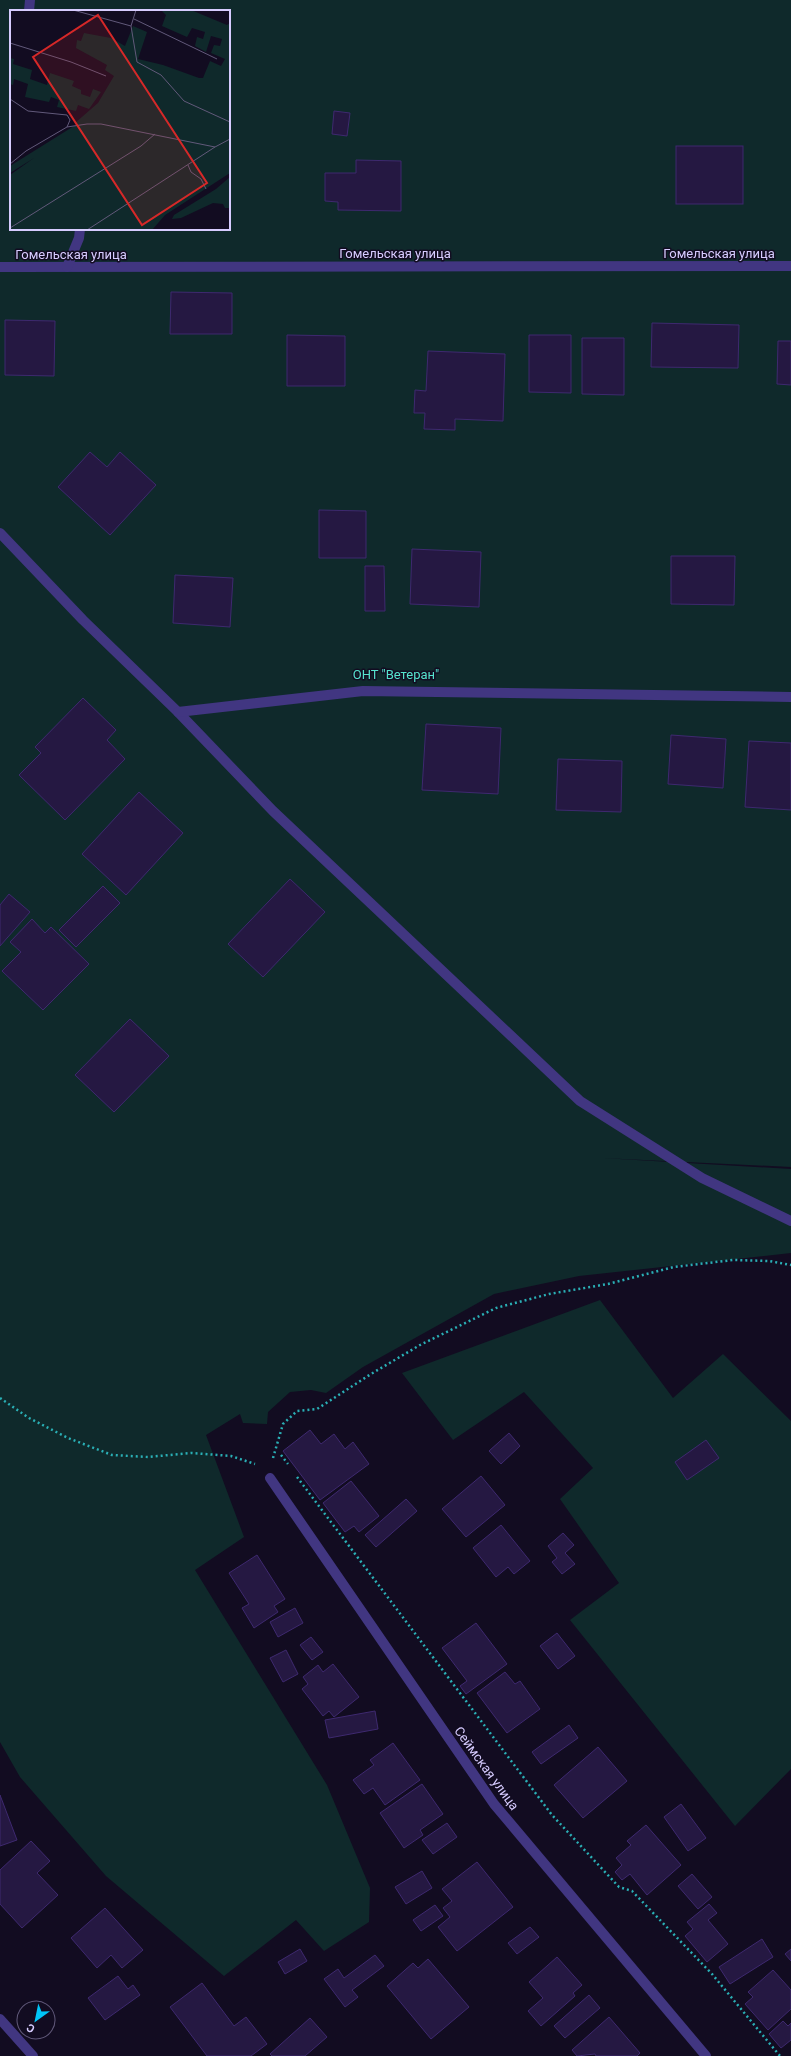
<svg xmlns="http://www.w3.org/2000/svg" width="791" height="2056" viewBox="0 0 791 2056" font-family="Roboto,sans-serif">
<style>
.green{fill:#0f292b;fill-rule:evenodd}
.building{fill:#251842;stroke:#3e296f}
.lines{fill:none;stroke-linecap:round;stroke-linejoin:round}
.path{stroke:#2aafb5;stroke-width:2.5;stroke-dasharray:2 3;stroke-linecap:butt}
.minor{stroke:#413681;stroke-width:10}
.labels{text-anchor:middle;stroke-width:3;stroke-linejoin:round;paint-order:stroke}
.street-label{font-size:13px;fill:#d7ccff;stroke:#120c21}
.park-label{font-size:13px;fill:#55e2cd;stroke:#120c21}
.inset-road{fill:none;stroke:#61597a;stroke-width:1}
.view{fill:#d62828;fill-opacity:0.15;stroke:#d62828;stroke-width:2}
.inset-edge{fill:none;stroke:#d7ccff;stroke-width:2}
</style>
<rect width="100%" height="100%" fill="#120c21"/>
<g class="green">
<path d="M0,0H791V1167L602,1158L791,1169V1253L579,1276L494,1294L363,1367L326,1393L311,1390L290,1392L268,1412L267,1424L243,1423L240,1414L206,1435L244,1537L195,1570L327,1785L370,1888L369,1922L324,1951L296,1920L224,1976L106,1876L20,1777L0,1742ZM11,11H229V229H11Z"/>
<path d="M600,1300L673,1398L723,1354L791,1421V1769L735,1826L570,1620L619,1583L560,1499L593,1468L524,1392L453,1440L402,1373Z"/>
</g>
<g class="building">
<path d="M334,111L350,113L347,136L332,134Z"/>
<rect x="676" y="146" width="67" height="58"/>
<path d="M356,160L401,161V211L338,210V202L325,201V173H356Z"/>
<path d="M171,292L232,293V334H170Z"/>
<path d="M5,320L55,321L54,376L5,375Z"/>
<path d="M652,323L739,325L738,368L651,367Z"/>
<path d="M287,335L345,336V386H287Z"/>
<path d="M529,335H571V393L529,392Z"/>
<path d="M582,338H624V395L582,394Z"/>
<path d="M778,341H791V385L777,384Z"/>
<path d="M428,351L505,354L503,421L455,419V430L424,429L425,413H414L415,390L426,391Z"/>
<path d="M90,452L107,467L120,452L156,485L110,535L58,487Z"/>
<path d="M319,510L366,511V558H319Z"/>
<path d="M412,549L481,552L479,607L410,604Z"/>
<path d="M671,556H735L734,605L671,604Z"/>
<path d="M365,566H384L385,611H365Z"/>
<path d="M175,575L233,578L230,627L173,623Z"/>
<path d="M83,698L116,730L107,740L125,759L65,820L19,775L41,753L35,747Z"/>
<path d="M426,724L501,728L498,794L422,790Z"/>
<path d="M671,735L726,739L723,788L668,784Z"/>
<path d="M749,741L791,743V810L745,807Z"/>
<path d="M558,759L622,761L621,812L556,810Z"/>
<path d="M139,792L183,833L126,895L82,854Z"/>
<path d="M290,879L325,912L263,977L228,944Z"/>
<path d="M103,886L120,903L76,947L59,930Z"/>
<path d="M9,894L30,912L0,946V905Z"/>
<path d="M32,919L45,933L51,927L89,964L43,1010L2,971L21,952L10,942Z"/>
<path d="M130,1019L169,1056L114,1112L75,1075Z"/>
<path d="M310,1430L321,1444L334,1434L345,1449L353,1442L369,1464L320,1500L283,1451Z"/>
<path d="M509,1433L520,1446L501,1464L489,1451Z"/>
<path d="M706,1440L719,1458L687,1480L675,1462Z"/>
<path d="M481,1476L505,1505L466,1537L442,1509Z"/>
<path d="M351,1481L379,1516L359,1532L354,1526L345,1532L323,1503Z"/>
<path d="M406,1499L417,1511L376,1547L365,1535Z"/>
<path d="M501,1525L530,1561L514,1574L508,1567L496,1577L473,1548Z"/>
<path d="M563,1533L574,1545L565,1553L575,1564L562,1574L552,1562L557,1558L548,1546Z"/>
<path d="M257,1555L285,1599L274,1606L278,1612L254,1628L242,1608L249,1604L229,1573Z"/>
<path d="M295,1608L303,1623L278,1637L270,1622Z"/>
<path d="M476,1623L507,1664L466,1694L460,1686L467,1681L442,1648Z"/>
<path d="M557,1633L575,1656L558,1669L540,1646Z"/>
<path d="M311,1637L323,1652L312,1660L300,1645Z"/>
<path d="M286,1650L298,1674L283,1682L270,1658Z"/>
<path d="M333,1664L359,1697L334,1717L329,1711L323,1716L302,1689L308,1684L303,1677L318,1665L323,1672Z"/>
<path d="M505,1672L515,1684L520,1681L540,1709L507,1733L477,1693Z"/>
<path d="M375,1711L378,1729L329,1738L325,1720Z"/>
<path d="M569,1725L578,1738L541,1764L532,1752Z"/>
<path d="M393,1743L420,1780L385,1805L373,1788L364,1794L353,1780L374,1765L370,1760Z"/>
<path d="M598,1747L627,1781L583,1818L554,1785Z"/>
<path d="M422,1784L443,1814L420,1830L423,1835L404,1848L380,1813Z"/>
<path d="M0,1795L17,1840L0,1846Z"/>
<path d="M681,1804L706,1838L688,1851L664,1817Z"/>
<path d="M447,1823L457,1837L433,1854L422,1840Z"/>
<path d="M646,1825L681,1865L647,1895L630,1874L622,1880L615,1872L622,1865L616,1858L631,1845L627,1841Z"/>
<path d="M31,1841L50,1861L37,1873L58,1895L22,1928L0,1904V1870Z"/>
<path d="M477,1862L513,1907L457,1951L438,1927L450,1917L443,1908L452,1901L442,1889Z"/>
<path d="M422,1871L432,1888L406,1904L395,1887Z"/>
<path d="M692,1874L712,1897L698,1909L678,1886Z"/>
<path d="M709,1904L717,1913L708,1920L728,1944L707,1962L685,1936L693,1929L687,1922Z"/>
<path d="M435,1905L443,1916L421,1931L413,1920Z"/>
<path d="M105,1908L143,1950L122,1968L111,1955L97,1968L71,1938Z"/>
<path d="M530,1927L539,1937L517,1954L508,1943Z"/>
<path d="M762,1939L773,1957L730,1984L719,1967Z"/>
<path d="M300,1949L307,1961L285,1974L278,1962Z"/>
<path d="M791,1949V1961L785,1954Z"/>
<path d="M375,1955L384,1966L352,1990L358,1997L345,2007L324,1979L338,1969L344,1978Z"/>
<path d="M557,1957L582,1985L573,1993L575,1996L541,2026L528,2011L543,1998L529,1982Z"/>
<path d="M428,1959L469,2007L431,2039L387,1986L413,1963L418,1968Z"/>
<path d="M773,1970L791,1990V2009L768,2030L745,2004L753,1997L748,1992Z"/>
<path d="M118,1976L128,1989L133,1985L140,1995L105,2020L88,1998Z"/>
<path d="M202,1983L234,2026L246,2017L267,2044L251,2056H207L170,2007Z"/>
<path d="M589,1995L600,2008L565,2038L554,2026Z"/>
<path d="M609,2017L640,2053L637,2056H596L595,2054L577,2056L572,2050Z"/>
<path d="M310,2018L327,2037L305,2056H272L270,2054Z"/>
<path d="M783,2021L788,2026L791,2023V2040L781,2048L769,2034Z"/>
</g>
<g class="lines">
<g class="path">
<path d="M0,1398L29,1418L68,1438L112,1455L148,1457L191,1453L231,1456L255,1464"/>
<path d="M281,1455L288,1464"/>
<path d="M273,1458L283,1424L297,1411L317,1409L371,1374L420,1345L496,1308L549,1294L608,1284L674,1267L733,1260L769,1261L791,1265"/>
<path d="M297,1477L552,1815L619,1887L632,1891L712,1974L780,2056"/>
</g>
<g class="minor">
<path d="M29,11L30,0"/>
<path d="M0,267L791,266"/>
<path d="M67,267L79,238L80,229"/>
<path d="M0,533L83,620L178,712L273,811L580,1101L702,1178L791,1221"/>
<path d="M178,712L363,691L791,697"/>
<path d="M270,1478L494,1804L706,2056"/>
<path d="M0,2019L33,2056"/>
</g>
</g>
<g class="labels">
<g class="street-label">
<text x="395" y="258">Гомельская улица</text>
<text x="719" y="258">Гомельская улица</text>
<text x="71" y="259">Гомельская улица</text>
<text transform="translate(487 1768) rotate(54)" y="5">Сеймская улица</text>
</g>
<g class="park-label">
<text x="396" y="679">ОНТ "Ветеран"</text>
</g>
</g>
<g transform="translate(10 10)">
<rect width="220" height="220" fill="#120c21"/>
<path d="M151,0H181L217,15L220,13V163L155,205L142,220H0V165L24,148L0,163V156L64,116H68L65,113L88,93L104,66L95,60L97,55L66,38L67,30L71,31L74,23L101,28L115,36L123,16L137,22L128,49L153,55L189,68H193L200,51L211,56L215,49L201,43L204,35L210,36L212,29L201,26L196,42L185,36L187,27L193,29L195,22L182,18L177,27L152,16L156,5ZM0,48L4,49L3,54L22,60L20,69L37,75L40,63L64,71L62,76L71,80V84L80,87L83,79L91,82L79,99L68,95L66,101L47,97L49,90L41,87L39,92L15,87L18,74L4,69L3,75L0,74ZM220,167V198H215L213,194L203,193L171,208L162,209L164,205L206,179Z" fill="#0f292b"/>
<path class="inset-road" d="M63,0L121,16M124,9L207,49M121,16L127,52L151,65L174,91L220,112M121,16L126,0M0,33L61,52L96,66M0,89L18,101L57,105L60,110L57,117M0,154L16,141L57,117L77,114H91L205,137L220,129M178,155L181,162L191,169L196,179M0,218L131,136L145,124M77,220L205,137"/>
<path class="view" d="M88,5L197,173L132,215L23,47Z"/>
<rect width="220" height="220" class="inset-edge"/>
</g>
<g transform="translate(36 2020) rotate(213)"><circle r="19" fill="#120c21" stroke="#61597a"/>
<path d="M0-3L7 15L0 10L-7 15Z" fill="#00c5f7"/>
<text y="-6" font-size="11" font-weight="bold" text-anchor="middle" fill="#d7ccff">С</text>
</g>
</svg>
